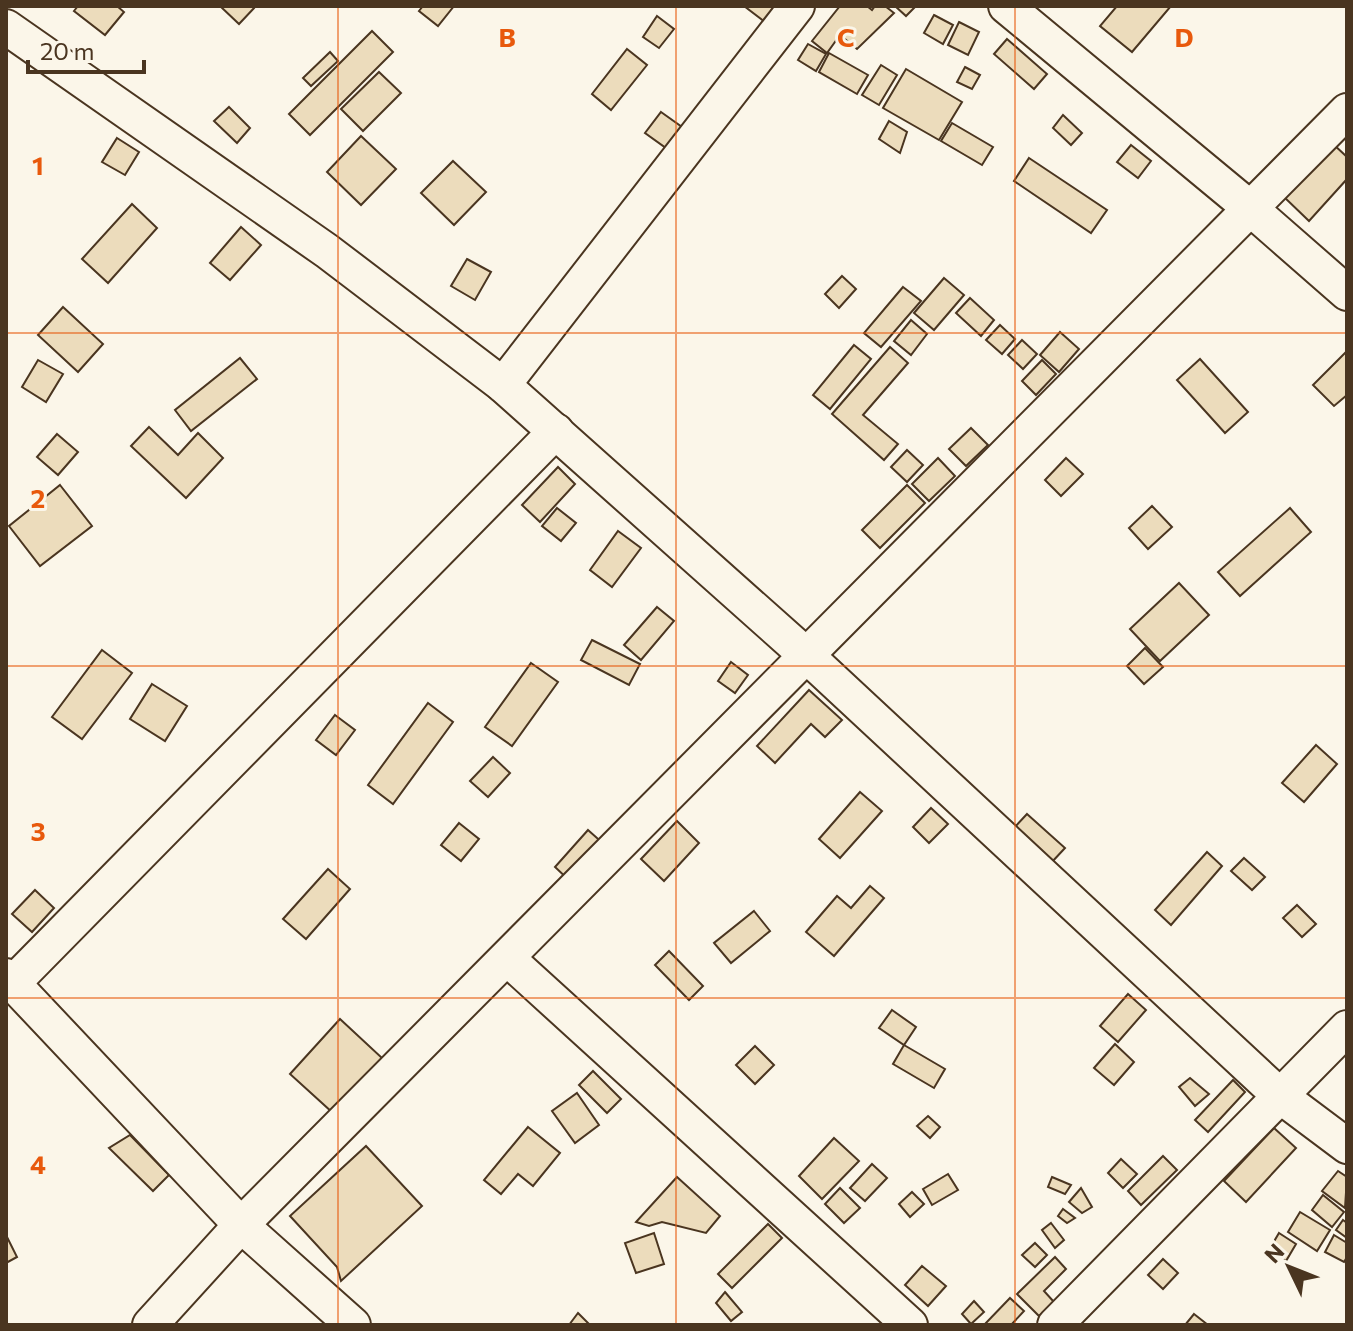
<svg xmlns="http://www.w3.org/2000/svg" width="1353" height="1331" viewBox="0 0 1353 1331" font-family="Commissioner,sans-serif">
<style>
.building{fill:#ecdcbc;stroke:#4a3520;stroke-width:2}
.lines{fill:none;stroke-linecap:round;stroke-linejoin:round}
.street-casing{stroke:#4a3520;stroke-width:38}
.street{stroke:#fbf6e9;stroke-width:34}
.grid{fill:none;stroke:#e8590c;stroke-width:2;stroke-opacity:0.55}
.grid-label{font-size:26px;text-anchor:middle;font-weight:bold;fill:#e8590c;stroke:#fbf6e9;stroke-width:6;stroke-linejoin:round;paint-order:stroke}
</style>
<rect width="100%" height="100%" fill="#fbf6e9"/>
<g class="building">
<path d="M78,6H117L124,12L105,35L74,11Z"/>
<path d="M220,6H256L239,24Z"/>
<path d="M423,6H454L438,26L419,11Z"/>
<path d="M744,6H777L765,22Z"/>
<path d="M840,6H867L872,10L875,6H885L894,13L857,49L840,35L827,53L812,41Z"/>
<path d="M895,6H916L906,16Z"/>
<path d="M1117,6H1171L1132,52L1100,26Z"/>
<path d="M934,15L953,25L943,44L924,33Z"/>
<path d="M657,16L674,29L659,48L643,37Z"/>
<path d="M959,22L979,32L968,55L948,45Z"/>
<path d="M372,31L393,52L310,135L289,114Z"/>
<path d="M1007,39L1047,74L1034,89L994,54Z"/>
<path d="M808,44L826,54L816,71L798,60Z"/>
<path d="M627,49L647,65L611,110L592,94Z"/>
<path d="M330,52L338,61L311,86L303,78Z"/>
<path d="M829,53L868,75L857,94L819,72Z"/>
<path d="M881,65L897,75L879,105L862,95Z"/>
<path d="M965,67L980,75L972,89L957,82Z"/>
<path d="M906,69L962,102L939,140L883,108Z"/>
<path d="M379,72L401,93L363,131L341,109Z"/>
<path d="M229,107L250,128L237,143L214,121Z"/>
<path d="M661,112L682,127L666,148L645,133Z"/>
<path d="M1063,115L1082,133L1071,145L1053,128Z"/>
<path d="M889,121L907,132L900,153L879,139Z"/>
<path d="M952,123L993,147L982,165L941,141Z"/>
<path d="M361,136L396,169L361,205L327,172Z"/>
<path d="M117,138L139,152L125,175L102,162Z"/>
<path d="M1332,143L1347,157V179L1309,221L1283,196Z"/>
<path d="M1131,145L1151,161L1138,178L1117,162Z"/>
<path d="M1029,158L1107,210L1091,233L1014,181Z"/>
<path d="M453,161L486,192L454,225L421,193Z"/>
<path d="M132,204L157,228L108,283L82,259Z"/>
<path d="M241,227L261,245L230,280L210,263Z"/>
<path d="M467,259L491,272L475,300L451,286Z"/>
<path d="M842,276L856,289L839,308L825,294Z"/>
<path d="M944,278L964,295L934,330L914,313Z"/>
<path d="M903,287L921,301L881,347L864,333Z"/>
<path d="M970,298L994,320L981,336L956,313Z"/>
<path d="M63,307L103,344L78,372L38,335Z"/>
<path d="M911,320L927,334L911,355L894,341Z"/>
<path d="M1000,325L1015,339L1002,354L986,340Z"/>
<path d="M1060,332L1079,349L1059,372L1040,355Z"/>
<path d="M1022,340L1037,354L1023,369L1008,355Z"/>
<path d="M854,345L871,359L830,409L813,395Z"/>
<path d="M890,347L908,363L863,415L898,444L884,460L832,414Z"/>
<path d="M1347,351V395L1334,406L1313,385Z"/>
<path d="M240,358L257,379L191,431L175,410Z"/>
<path d="M1200,359L1248,412L1225,433L1177,380Z"/>
<path d="M38,360L63,374L46,402L22,387Z"/>
<path d="M1042,360L1056,374L1036,395L1022,381Z"/>
<path d="M149,427L178,455L198,433L223,458L186,498L131,446Z"/>
<path d="M971,428L988,445L966,466L949,449Z"/>
<path d="M57,434L78,452L58,475L37,457Z"/>
<path d="M907,450L923,465L907,482L891,467Z"/>
<path d="M938,458L955,476L929,501L912,484Z"/>
<path d="M1066,458L1083,474L1061,496L1045,480Z"/>
<path d="M558,467L575,484L540,522L522,505Z"/>
<path d="M60,485L92,526L40,566L9,526Z"/>
<path d="M907,485L925,503L880,548L862,530Z"/>
<path d="M1152,506L1172,527L1148,549L1129,528Z"/>
<path d="M557,508L576,523L561,541L542,526Z"/>
<path d="M1290,508L1311,532L1240,596L1218,572Z"/>
<path d="M618,531L641,548L612,587L590,570Z"/>
<path d="M1179,583L1209,615L1160,661L1130,629Z"/>
<path d="M657,607L674,621L641,660L624,645Z"/>
<path d="M592,640L640,664L629,685L581,660Z"/>
<path d="M1145,648L1163,667L1144,684L1127,666Z"/>
<path d="M102,650L132,673L82,739L52,717Z"/>
<path d="M731,662L748,675L735,693L718,681Z"/>
<path d="M531,663L558,682L512,746L485,727Z"/>
<path d="M152,684L187,706L165,741L130,719Z"/>
<path d="M809,690L842,720L825,737L811,724L775,763L757,746Z"/>
<path d="M428,703L453,722L393,804L368,785Z"/>
<path d="M335,715L355,730L336,755L316,740Z"/>
<path d="M1316,745L1337,764L1304,802L1282,783Z"/>
<path d="M493,757L510,773L488,797L470,781Z"/>
<path d="M860,792L882,811L840,858L819,839Z"/>
<path d="M931,808L948,824L929,843L913,827Z"/>
<path d="M1027,814L1065,848L1051,863L1013,829Z"/>
<path d="M677,821L699,843L664,881L641,859Z"/>
<path d="M459,823L479,839L461,861L441,845Z"/>
<path d="M588,830L606,846L572,883L555,867Z"/>
<path d="M1207,852L1222,866L1171,925L1155,910Z"/>
<path d="M1244,858L1265,877L1252,890L1231,871Z"/>
<path d="M328,869L350,889L306,939L283,919Z"/>
<path d="M870,886L884,898L834,956L806,932L837,896L851,908Z"/>
<path d="M35,890L54,908L32,932L12,914Z"/>
<path d="M1297,905L1316,924L1302,937L1283,918Z"/>
<path d="M754,911L770,931L731,963L714,943Z"/>
<path d="M669,951L703,986L689,1000L655,965Z"/>
<path d="M1128,994L1146,1010L1118,1042L1100,1026Z"/>
<path d="M892,1010L916,1027L904,1045L879,1028Z"/>
<path d="M340,1019L382,1058L333,1113L290,1074Z"/>
<path d="M1115,1044L1134,1062L1114,1085L1094,1068Z"/>
<path d="M904,1045L945,1069L934,1088L893,1064Z"/>
<path d="M755,1046L774,1065L755,1084L736,1065Z"/>
<path d="M593,1071L621,1099L607,1113L579,1085Z"/>
<path d="M1190,1078L1209,1094L1195,1106L1179,1087Z"/>
<path d="M1233,1080L1245,1092L1208,1132L1195,1120Z"/>
<path d="M577,1093L599,1125L575,1143L552,1111Z"/>
<path d="M928,1116L940,1127L930,1138L917,1126Z"/>
<path d="M528,1127L560,1153L533,1186L518,1174L501,1194L484,1180Z"/>
<path d="M1274,1128L1296,1148L1246,1202L1224,1181Z"/>
<path d="M130,1135L169,1175L153,1191L109,1148Z"/>
<path d="M834,1138L859,1161L822,1199L799,1176Z"/>
<path d="M366,1146L422,1206L341,1281L337,1267L290,1216Z"/>
<path d="M1163,1156L1177,1170L1141,1205L1128,1191Z"/>
<path d="M1121,1159L1137,1174L1123,1188L1108,1173Z"/>
<path d="M872,1164L887,1178L865,1201L850,1188Z"/>
<path d="M1338,1171L1347,1177L1345,1208L1322,1191Z"/>
<path d="M948,1174L958,1190L932,1205L923,1189Z"/>
<path d="M677,1177L720,1216L706,1233L662,1222L649,1226L636,1222Z"/>
<path d="M1052,1177L1071,1185L1065,1194L1048,1187Z"/>
<path d="M840,1188L860,1208L844,1223L825,1204Z"/>
<path d="M1081,1188L1092,1207L1082,1213L1069,1202Z"/>
<path d="M912,1192L924,1204L910,1217L899,1204Z"/>
<path d="M1323,1195L1344,1212L1332,1227L1312,1210Z"/>
<path d="M1063,1209L1075,1218L1067,1223L1058,1216Z"/>
<path d="M1300,1212L1330,1230L1317,1251L1288,1232Z"/>
<path d="M1343,1220L1347,1223V1238L1336,1230Z"/>
<path d="M1051,1223L1064,1240L1055,1248L1042,1230Z"/>
<path d="M768,1224L782,1238L732,1288L718,1274Z"/>
<path d="M654,1233L664,1264L636,1273L625,1243Z"/>
<path d="M1279,1233L1296,1244L1286,1261L1269,1250Z"/>
<path d="M6,1235L17,1257L6,1263Z"/>
<path d="M1334,1235L1347,1243V1257L1344,1262L1325,1252Z"/>
<path d="M1035,1243L1047,1255L1035,1267L1022,1255Z"/>
<path d="M1055,1257L1066,1269L1044,1291L1054,1302L1039,1316L1017,1294Z"/>
<path d="M1163,1259L1178,1273L1163,1289L1148,1275Z"/>
<path d="M922,1266L946,1286L928,1306L905,1285Z"/>
<path d="M725,1292L742,1312L731,1321L716,1303Z"/>
<path d="M1010,1298L1024,1311L1011,1325H984Z"/>
<path d="M974,1301L984,1312L971,1324L962,1314Z"/>
<path d="M578,1313L590,1325H569Z"/>
<path d="M1194,1314L1208,1325H1185Z"/>
</g>
<g class="lines">
<defs>
<g id="street">
<path d="M1006,6L1251,209L1347,293"/>
<path d="M6,27L327,251L503,385L807,656L1279,1095L1347,1146"/>
<path d="M503,385L797,6"/>
<path d="M507,958L910,1325"/>
<path d="M6,976L241,1225L353,1325"/>
<path d="M13,983L556,431"/>
<path d="M150,1325L241,1225L1347,111"/>
<path d="M1055,1325L1347,1028"/>
</g>
</defs>
<use href="#street" class="street-casing"/>
<use href="#street" class="street"/>
</g>
<path class="grid" d="M338,6V1325M676,6V1325M1015,6V1325M6,333H1347M6,666H1347M6,998H1347"/>
<g class="grid-label">
<text x="507" y="47">B</text>
<text x="846" y="47">C</text>
<text x="1184" y="47">D</text>
<text x="38" y="175">1</text>
<text x="38" y="508">2</text>
<text x="38" y="841">3</text>
<text x="38" y="1174">4</text>
</g>
<rect width="1353" height="1331" fill="none" stroke="#4a3520" stroke-width="16"/>
<g transform="translate(1289 1267) rotate(313)" stroke="#fbf6e9" stroke-width="6" paint-order="stroke">
<path d="M0-6L14 30L0 20L-14 30Z" fill="#4a3520"/>
<text y="-12" font-size="22" font-weight="bold" text-anchor="middle" fill="#4a3520">N</text>
</g>
<path d="M28 60v12h116v-12" fill="none" stroke="#4a3520" stroke-width="4"/>
<text x="40" y="60" font-size="24" fill="#4a3520" stroke="#fbf6e9" stroke-width="6" paint-order="stroke">20 m</text>
</svg>
